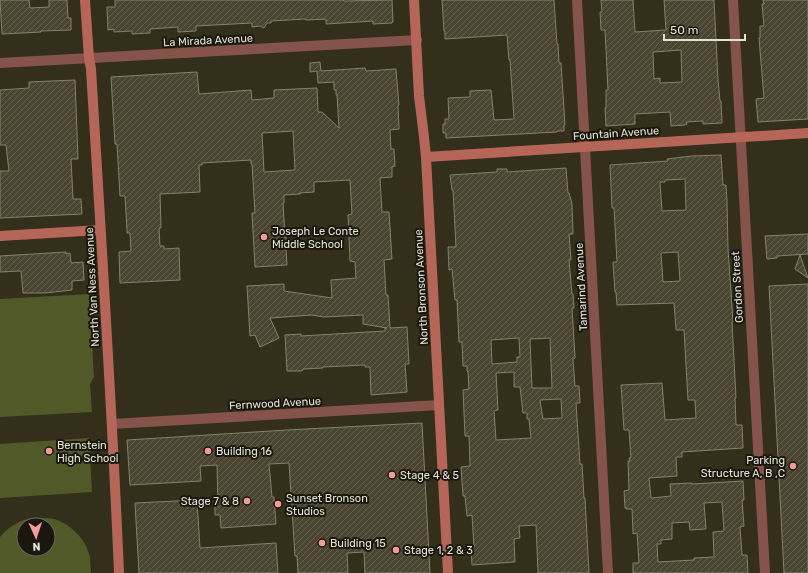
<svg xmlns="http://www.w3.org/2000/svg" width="808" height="573" viewBox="0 0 808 573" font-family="Rubik,sans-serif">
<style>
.green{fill:#525929;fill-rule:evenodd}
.building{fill:url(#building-hatch);stroke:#85816a;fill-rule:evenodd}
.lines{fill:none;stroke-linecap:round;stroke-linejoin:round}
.street{stroke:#86534a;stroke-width:10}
.secondary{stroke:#b66658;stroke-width:10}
.poi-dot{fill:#f59b9e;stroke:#19170e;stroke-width:1.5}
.labels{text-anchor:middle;stroke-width:4;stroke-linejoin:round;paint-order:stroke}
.street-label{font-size:11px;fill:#e4e1d5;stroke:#19170e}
.poi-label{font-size:11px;fill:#e4e1d5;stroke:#19170e;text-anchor:start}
</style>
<defs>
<pattern id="building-hatch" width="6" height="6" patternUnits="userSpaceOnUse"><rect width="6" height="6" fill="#4a4530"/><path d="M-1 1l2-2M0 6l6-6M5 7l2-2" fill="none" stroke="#64604d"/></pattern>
</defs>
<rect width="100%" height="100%" fill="#332f1b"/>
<g class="green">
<path d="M89,294L94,377L90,384L92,412L0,417V299Z"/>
<path d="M89,438L92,492L0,498V444Z"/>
<path d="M41,518C45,518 50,518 54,519C70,524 85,538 89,554C91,560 90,567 91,573H0V537C6,529 18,521 28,519C32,518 37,518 41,518ZM24,525H48V549H24Z"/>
</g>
<g class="building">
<path d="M0,0H29L30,8L49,7V0H67L68,18H71V30L41,31V32L2,34Z"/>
<path d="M115,0H343L344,1L392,0L393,22H392V23L373,24V21L326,24V19L306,20L305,19L271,21V23H267L264,28L260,26L252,27V23L196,26V31L178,32V27L150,29V33L132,34V31L114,32V29L108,30L107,7H115Z"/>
<path d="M442,0H554L557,44H558L559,63H561L565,125H564V131H557V132L446,138V133H443V124H445V119H449L448,98L470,97V91L491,90L494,120L514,119L510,60H509L507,35L445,39V31H444Z"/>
<path d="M601,0H633L635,32L666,30L664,0H714L718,80L720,101H721L722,123L703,124V121L686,122L687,124L685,125L671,126L670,112L635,114V124L606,126L605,108H606V90H608L605,30H601L600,12H602ZM681,50L682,82L660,83V78L654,79L653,52Z"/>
<path d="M763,0H808V119L758,122L756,99L764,98L759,38H760V26H764L762,4H764Z"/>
<path d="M320,62L321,71L365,68L366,71L396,69V70L399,105H398L399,129L390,130L391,149H394L395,166L392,167V177L380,178L382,212H389L392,259L384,260L386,295H388L390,328L407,327L409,364H405L407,392L371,395L370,367H365V365L323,367V368L303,369V370L301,371H287L285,335L301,334V336L385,331V328H387L363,324V315L324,317L312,315L270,318L279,338L260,347L255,335L250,336L247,286L284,284V291L332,298L331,280L356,278L355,262L350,261L349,237L348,215L352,214L350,180L314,182V192L300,193V194L284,195V203H283L285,237H286L287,250H286L287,265L255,267L252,213H255L252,164H251V160L202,163V165H199L200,192L160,194L161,228H159L160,246H164V249L179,248L180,280L120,283L119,252L131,251L130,233H127V230L125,196H120L117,144H115L111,77L197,72L199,94L251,90L252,100L274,98V90L317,88L318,112H322L339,128L337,95H336V90H334V82L318,83L317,71L310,72V63ZM293,131L295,170L264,172L262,133Z"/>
<path d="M75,80L78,159H71L73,199H81L82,214L0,218V171H9L6,145H0V90L29,88V82Z"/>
<path d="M721,155L723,185H726L727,201L728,249L733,322H732L736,398H735L736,425H742L743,448L682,452V457H676L677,476L649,478L651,498L671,496L670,484L692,483V484L743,481L744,500H742L744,526L740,527L742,555H747L748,573H633V563H639L637,533L633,534L632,509H626V508H625L624,491L629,490L628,461H630L629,458H631L629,430H624L621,385L662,383L665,420L696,418L695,400H688L684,330H676L674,303L617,305L616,292H615L613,262H617L614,208H612L610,165L668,161L667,159L692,156ZM685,179L686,210L662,211L660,182H665V180ZM678,252L680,281L663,282L661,253ZM722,502L724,531L713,532L714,557L694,558V560L658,562L657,544H661V540L672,539V523L689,522L690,530L706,529L704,503Z"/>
<path d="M566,168L568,193H569L572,204L573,234H569L571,260H569L572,294H573L574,308H572L575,357V358L573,359L575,386H579L580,403H576L580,464H582L584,498H585L589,573H538L536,525L519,526L520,538L514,539L515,562L472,565L471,547H474L472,515L467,516L465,496H463L461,467L470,466L469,436H465L463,390L469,389L468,372L467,371V366H463L462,342H459L457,300H455L452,269L449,270L448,247H456L453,190H452L450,175L497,172V169H507V172ZM519,338L520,357H517V362L492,364L491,340ZM550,338L552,388H532L530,339ZM514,372V387H520L523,413H527V419H529L531,438L496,440L494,411L498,410L496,373ZM561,399L562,418L543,419L540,400Z"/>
<path d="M808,234V254L777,256V258L767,259L765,236Z"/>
<path d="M66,252V254L70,253L71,263L83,262L84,280L72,281V290L45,293H23L21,271L0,272V256Z"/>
<path d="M800,255L808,278L795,269Z"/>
<path d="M808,284V573H784L769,286Z"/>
<path d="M422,423L430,573H365L364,552L347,553L348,573H298L297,556H295L289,463L269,464L272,497H274L276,524L221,528L220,515H215V504H218L217,465L200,466L201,481L130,485L127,440L287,430Z"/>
<path d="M197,500L200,548L276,543L278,573H139L135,503Z"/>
</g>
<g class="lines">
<g class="street">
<path d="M577,0L608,573"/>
<path d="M733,0L765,573"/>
<path d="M0,63L417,40"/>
<path d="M112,424L439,405"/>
</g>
<g class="secondary">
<path d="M85,0L89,58L91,69C101,237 112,405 119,573"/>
<path d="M414,0L419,96L424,137L426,157L448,573"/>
<path d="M426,157L808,133"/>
<path d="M0,236L100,230"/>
</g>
</g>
<g class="poi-dot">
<circle cx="264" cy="237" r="4"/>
<circle cx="49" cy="451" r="4"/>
<circle cx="208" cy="451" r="4"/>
<circle cx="793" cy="466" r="4"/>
<circle cx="392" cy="475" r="4"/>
<circle cx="247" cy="501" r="4"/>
<circle cx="278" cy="504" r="4"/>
<circle cx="322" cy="543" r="4"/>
<circle cx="396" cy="550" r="4"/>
</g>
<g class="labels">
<g class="street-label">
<text transform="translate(208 40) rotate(-3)" y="4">La Mirada Avenue</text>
<text transform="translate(616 133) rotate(-4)" y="4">Fountain Avenue</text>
<text transform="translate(92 287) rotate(-93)" y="4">North Van Ness Avenue</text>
<text transform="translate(421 287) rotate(-93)" y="4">North Bronson Avenue</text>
<text transform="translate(581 287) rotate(-93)" y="4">Tamarind Avenue</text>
<text transform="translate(737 287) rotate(-93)" y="4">Gordon Street</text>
<text transform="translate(275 403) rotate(-3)" y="4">Fernwood Avenue</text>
</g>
<g class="poi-label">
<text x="272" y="235">Joseph Le Conte<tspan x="272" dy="13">Middle School</tspan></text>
<text x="57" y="449">Bernstein<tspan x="57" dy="13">High School</tspan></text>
<text x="216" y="455">Building 16</text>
<text x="785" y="464" text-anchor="end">Parking<tspan x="785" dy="13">Structure A, B ,C</tspan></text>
<text x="400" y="479">Stage 4 &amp; 5</text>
<text x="286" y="502">Sunset Bronson<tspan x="286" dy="13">Studios</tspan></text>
<text x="239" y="505" text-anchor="end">Stage 7 &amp; 8</text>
<text x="330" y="547">Building 15</text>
<text x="404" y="554">Stage 1, 2 &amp; 3</text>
</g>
</g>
<g transform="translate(36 537) rotate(177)"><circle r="19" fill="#19170e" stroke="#6a685e"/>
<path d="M0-3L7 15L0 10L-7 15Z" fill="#f59b9e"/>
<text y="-6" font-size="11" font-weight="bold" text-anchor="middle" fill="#e4e1d5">N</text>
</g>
<path d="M664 34v6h81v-6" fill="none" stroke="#e4e1d5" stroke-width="2"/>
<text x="670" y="34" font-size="12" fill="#e4e1d5" stroke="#19170e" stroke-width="3" paint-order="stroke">50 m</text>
</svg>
